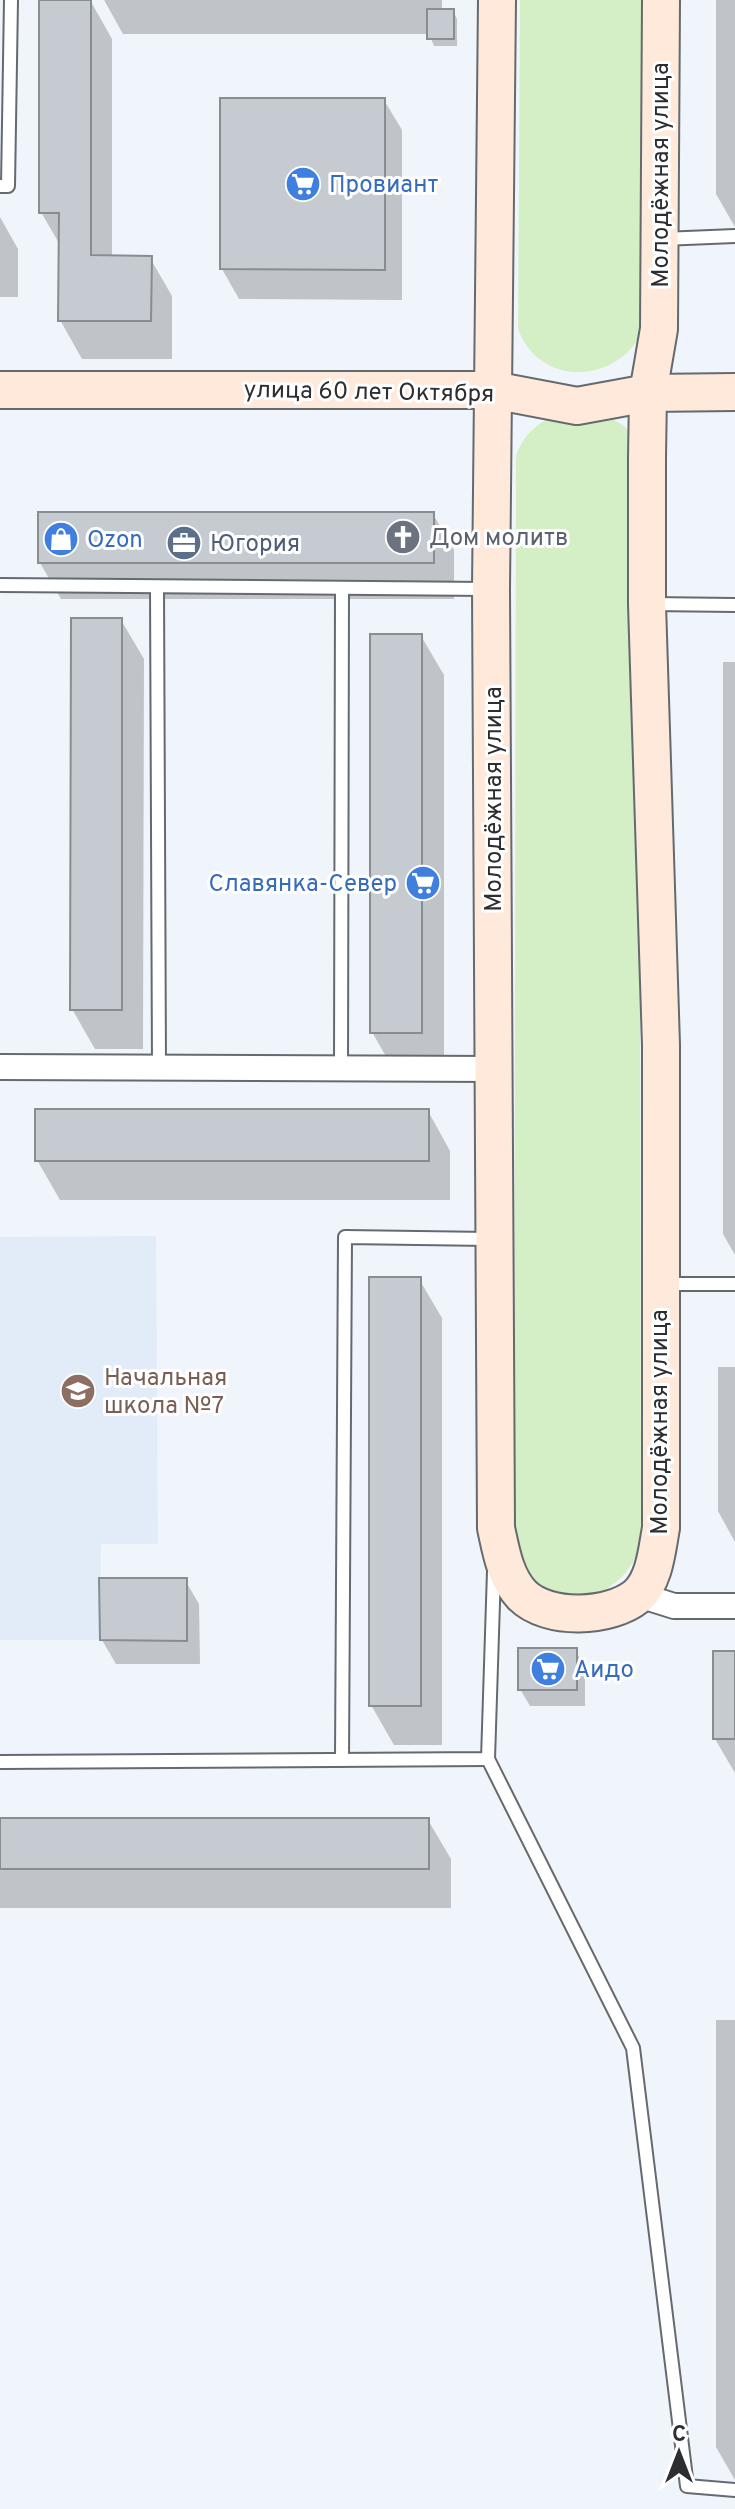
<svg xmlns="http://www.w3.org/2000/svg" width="735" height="2509" viewBox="0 0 735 2509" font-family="Overpass,sans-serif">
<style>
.built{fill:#e1ecf8}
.green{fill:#d4efc5}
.shadow{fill:#0003}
.building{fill:#c6cbd1;stroke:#888d92;stroke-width:2}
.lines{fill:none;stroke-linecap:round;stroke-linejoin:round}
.lane-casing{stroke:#656a6f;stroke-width:16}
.street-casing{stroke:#656a6f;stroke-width:28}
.secondary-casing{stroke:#656a6f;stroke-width:40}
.lane{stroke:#fff;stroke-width:12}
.street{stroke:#fff;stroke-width:24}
.secondary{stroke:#fee9db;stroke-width:36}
.labels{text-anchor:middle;stroke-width:6;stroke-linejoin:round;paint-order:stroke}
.street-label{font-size:24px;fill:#2c2e31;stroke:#fff}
.shop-label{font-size:24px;fill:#366cbe;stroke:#fff;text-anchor:start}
.worship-label{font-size:24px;fill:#5b616d;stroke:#fff;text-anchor:start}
.service-label{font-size:24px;fill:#4e5e75;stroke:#fff;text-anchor:start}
.education-label{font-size:24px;fill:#785e54;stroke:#fff;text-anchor:start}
</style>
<rect width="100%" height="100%" fill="#f0f5fb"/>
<path class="built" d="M156,1236L158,1544H101L100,1640H0V1237Z"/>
<g class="green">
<path d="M520,0H647L644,329C619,384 540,389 518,329Z"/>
<path d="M559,413C593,414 630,412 639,453L641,1544C618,1615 531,1615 514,1541L516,456C524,433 538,423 559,413Z"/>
</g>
<g class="shadow">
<path d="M90,0L112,39V257L150,258L172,296V359H82L60,320V245L41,212Z"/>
<path d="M104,0H442V11H453L457,19V46H434L429,34H123Z"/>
<path d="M716,0H735V227L716,194Z"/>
<path d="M384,100L402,130V300L239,299L222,269Z"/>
<path d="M0,217L18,249V297H0Z"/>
<path d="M433,514L454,550V599H61L40,563Z"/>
<path d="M121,620L144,659L143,1049H95L72,1009Z"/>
<path d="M421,636L444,675V1072H395L372,1032Z"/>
<path d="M723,662H735V1255L723,1234Z"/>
<path d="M428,1111L450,1151V1200H60L37,1160Z"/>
<path d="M419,1279L442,1318V1745H394L371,1705Z"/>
<path d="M718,1367H735V1542L718,1511Z"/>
<path d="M185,1580L199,1604L200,1664H116L102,1640Z"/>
<path d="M575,1650L585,1667V1706H530L520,1689Z"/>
<path d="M735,1653V1773L715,1739Z"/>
<path d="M0,1820H428L451,1859V1908H0Z"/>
<path d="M716,2020H735V2480L716,2447Z"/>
</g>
<g class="building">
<path d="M39,0H91V255L152,256L151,321H58L59,213H39Z"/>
<rect x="427" y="9" width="27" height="30"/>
<path d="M220,98H385V270L220,269Z"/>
<rect x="38" y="512" width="396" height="51"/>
<path d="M71,618H122V1010H70Z"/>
<rect x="370" y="634" width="52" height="399"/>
<rect x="35" y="1109" width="394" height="52"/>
<rect x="369" y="1277" width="52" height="429"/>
<path d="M99,1578H187V1641L100,1640Z"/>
<rect x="518" y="1648" width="59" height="42"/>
<rect x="713" y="1651" width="22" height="88"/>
<rect x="0" y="1818" width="429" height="51"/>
</g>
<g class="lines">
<defs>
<g id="lane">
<path d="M0,186H8L11,0"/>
<path d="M662,239L735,236"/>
<path d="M0,585L488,589"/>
<path d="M157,587L159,1067"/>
<path d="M650,604L735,605"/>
<path d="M341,1069L342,588"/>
<path d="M662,1284H735"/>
<path d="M488,1759L633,2048L687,2486L735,2490"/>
<path d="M342,1760L345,1237L490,1239"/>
<path d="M0,1762L488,1759L494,1571"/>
</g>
<g id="street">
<path d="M0,1067L495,1069"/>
<path d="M639,1595L674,1606H735"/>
</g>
<g id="secondary">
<path d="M497,0L491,589L496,1528C501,1551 505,1577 522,1595C548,1621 610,1618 637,1596C655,1580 657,1549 661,1528V1045L647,604V458L648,393L659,329L661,0"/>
<path d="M0,390H493L577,406L648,393L735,392"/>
</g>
</defs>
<use href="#lane" class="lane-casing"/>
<use href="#street" class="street-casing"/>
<use href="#secondary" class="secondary-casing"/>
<use href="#lane" class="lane"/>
<use href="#street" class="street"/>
<use href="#secondary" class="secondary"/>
</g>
<defs>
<symbol id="supermarket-disc" viewBox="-11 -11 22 22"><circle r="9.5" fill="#3f7fe0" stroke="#fff"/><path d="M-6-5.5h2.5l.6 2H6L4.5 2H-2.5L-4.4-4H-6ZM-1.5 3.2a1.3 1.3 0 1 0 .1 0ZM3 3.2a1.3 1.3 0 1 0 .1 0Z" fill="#fff"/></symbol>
<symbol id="church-disc" viewBox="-11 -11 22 22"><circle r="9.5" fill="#6b7280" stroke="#fff"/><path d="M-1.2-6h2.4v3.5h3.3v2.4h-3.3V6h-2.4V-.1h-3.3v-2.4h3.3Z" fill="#fff"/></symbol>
<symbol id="shop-disc" viewBox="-11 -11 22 22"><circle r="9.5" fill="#3f7fe0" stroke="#fff"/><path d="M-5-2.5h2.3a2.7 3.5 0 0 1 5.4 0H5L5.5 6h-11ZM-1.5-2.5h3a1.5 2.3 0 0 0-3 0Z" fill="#fff"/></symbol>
<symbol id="office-disc" viewBox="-11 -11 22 22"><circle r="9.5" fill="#5c6f8a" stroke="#fff"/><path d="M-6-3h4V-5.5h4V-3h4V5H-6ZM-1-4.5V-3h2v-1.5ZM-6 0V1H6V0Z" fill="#fff"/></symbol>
<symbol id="school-disc" viewBox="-11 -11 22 22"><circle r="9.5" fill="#8d6e63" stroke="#fff"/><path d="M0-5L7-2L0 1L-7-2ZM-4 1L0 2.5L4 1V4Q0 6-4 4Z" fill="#fff"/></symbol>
</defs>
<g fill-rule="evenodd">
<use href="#supermarket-disc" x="283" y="164" width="40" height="40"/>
<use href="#church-disc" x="383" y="517" width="40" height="40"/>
<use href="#shop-disc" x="41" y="519" width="40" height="40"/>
<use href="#office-disc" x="164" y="523" width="40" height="40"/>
<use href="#supermarket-disc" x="403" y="863" width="40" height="40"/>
<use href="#school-disc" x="58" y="1371" width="40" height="40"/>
<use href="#supermarket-disc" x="528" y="1649" width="40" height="40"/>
</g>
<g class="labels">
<g class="street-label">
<text transform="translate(660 175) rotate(-90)" y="8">Молодёжная улица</text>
<text transform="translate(369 391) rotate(1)" y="8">улица 60 лет Октября</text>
<text transform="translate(493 799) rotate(-90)" y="8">Молодёжная улица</text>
<text transform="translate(659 1422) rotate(-90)" y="8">Молодёжная улица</text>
</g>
<g class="shop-label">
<text x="329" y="192">Провиант</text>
<text x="87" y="547">Ozon</text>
<text x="397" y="891" text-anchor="end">Славянка-Север</text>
<text x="574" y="1677">Аидо</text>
</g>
<g class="worship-label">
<text x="429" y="545">Дом молитв</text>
</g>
<g class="service-label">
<text x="210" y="551">Югория</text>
</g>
<g class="education-label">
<text x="104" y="1385">Начальная<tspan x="104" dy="28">школа №7</tspan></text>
</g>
</g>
<g transform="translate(679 2453)" stroke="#ffffff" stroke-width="6" paint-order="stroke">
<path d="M0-6L14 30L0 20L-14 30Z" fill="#2c2e31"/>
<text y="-12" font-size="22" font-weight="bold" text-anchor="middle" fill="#2c2e31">С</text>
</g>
</svg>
